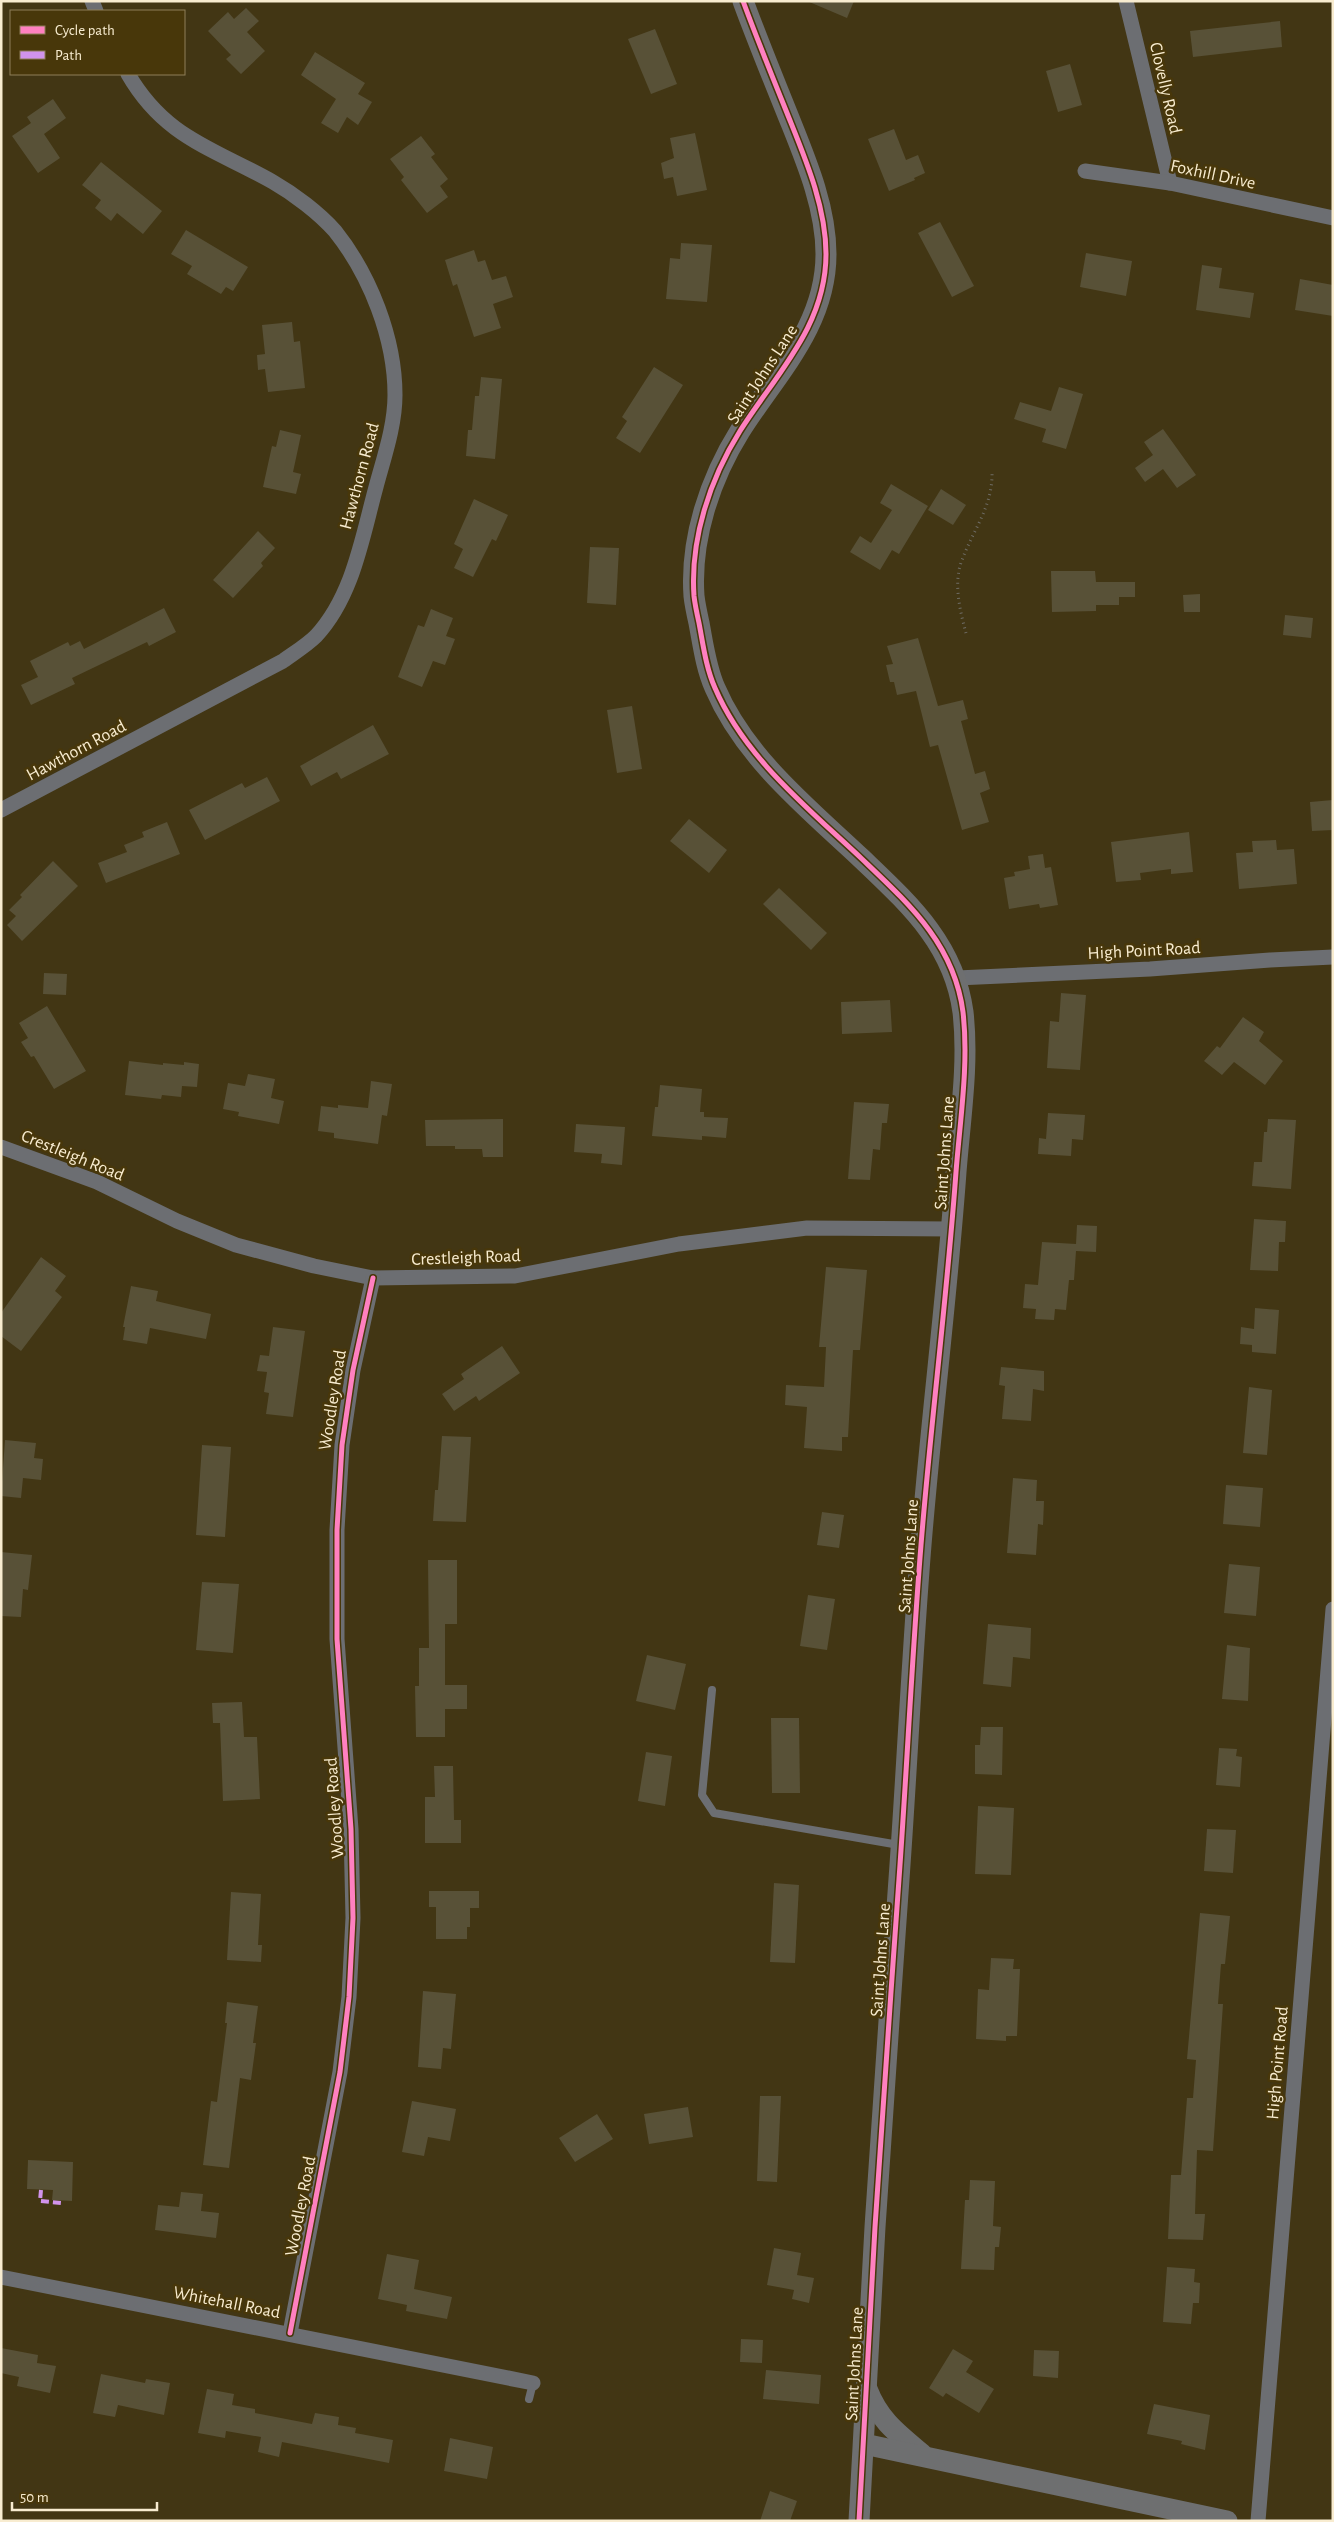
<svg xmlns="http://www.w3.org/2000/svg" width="1334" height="2522" viewBox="0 0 1334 2522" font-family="'Alegreya Sans',sans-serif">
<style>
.building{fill:#585137}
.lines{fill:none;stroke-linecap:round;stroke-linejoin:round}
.path{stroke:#6f6d66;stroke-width:3;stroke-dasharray:1 4;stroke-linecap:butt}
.lane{stroke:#6c6e72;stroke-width:8}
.street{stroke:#6c6e72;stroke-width:15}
.secondary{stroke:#6e6f70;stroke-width:21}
.quiet{stroke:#d193ec;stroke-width:4;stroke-dasharray:8 4;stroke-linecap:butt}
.cycleway-casing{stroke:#48370a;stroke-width:8}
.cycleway{stroke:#ff80c0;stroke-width:5}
.labels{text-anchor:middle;stroke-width:5;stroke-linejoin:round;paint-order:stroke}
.street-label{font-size:18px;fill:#f8ecd0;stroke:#48370a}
</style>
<rect width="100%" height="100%" fill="#423614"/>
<g class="building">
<path d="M807,1H854L847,18Z"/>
<path d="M246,8L259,21L247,32L265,51L241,74L226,59L231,55L208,31L228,12L234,19Z"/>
<path d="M1280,21L1282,47L1193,57L1190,31Z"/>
<path d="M655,29L677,84L651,94L628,39Z"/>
<path d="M315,52L365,83L358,94L372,102L358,125L347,117L338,133L321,123L336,99L301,75Z"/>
<path d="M1070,64L1082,105L1058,112L1046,71Z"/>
<path d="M53,99L66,118L44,134L60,158L38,173L12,136L31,123L27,117Z"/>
<path d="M894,129L906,160L918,155L925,173L914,178L915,180L889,191L868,139Z"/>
<path d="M695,133L707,190L677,196L673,177L664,179L661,163L674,158L670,138Z"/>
<path d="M421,136L435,154L431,157L448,179L440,186L448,197L427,213L401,180L404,177L390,159Z"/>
<path d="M101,162L162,211L143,234L117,213L111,221L95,208L101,200L82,185Z"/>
<path d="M940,222L974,286L952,297L918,233Z"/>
<path d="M186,230L248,267L233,291L226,287L221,294L187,274L192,266L171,254Z"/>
<path d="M681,243L712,245L707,302L666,299L670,258L680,259Z"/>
<path d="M474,250L478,262L485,260L492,280L506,276L513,297L493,304L501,328L474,337L457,284L453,286L445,260Z"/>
<path d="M1086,253L1132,261L1126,296L1080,287Z"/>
<path d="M1202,265L1222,268L1219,288L1254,293L1250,318L1196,310Z"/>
<path d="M1300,279L1333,285V316L1295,310Z"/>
<path d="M292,322L294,342L300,341L305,388L268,392L265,369L258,370L257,355L265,354L262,325Z"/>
<path d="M654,367L683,385L640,453L616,438L627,421L622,417Z"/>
<path d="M481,377L502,379L495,459L466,456L468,430H472L475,396H479Z"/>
<path d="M1059,387L1083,394L1066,449L1042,442L1046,429L1014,419L1020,402L1051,411Z"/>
<path d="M1163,429L1196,475L1177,488L1163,469L1145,482L1135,468L1153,455L1144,442Z"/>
<path d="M280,430L301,435L293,472L301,474L296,494L263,487L272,446L276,447Z"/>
<path d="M891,484L928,506L899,554L892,550L880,570L850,552L860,536L871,543L892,510L880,503Z"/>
<path d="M941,489L966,505L953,525L928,510Z"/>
<path d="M474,499L508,515L496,541L492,539L473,577L454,568L463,549L454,544Z"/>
<path d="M258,531L275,548L261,563L263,566L233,598L213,580Z"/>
<path d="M590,547L619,548L616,605L587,603Z"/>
<path d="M1051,571H1095L1096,582H1135V597H1119V605H1096V611L1052,612Z"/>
<path d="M1200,594V612H1184L1183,595Z"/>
<path d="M164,608L176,632L149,646L147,642L72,678L75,684L31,705L21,685L38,677L30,661L68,642L70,646L80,641L84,649Z"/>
<path d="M431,609L453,618L446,636L455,639L445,665L433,661L422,687L398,677L418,625L424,627Z"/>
<path d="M1285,615L1313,618L1311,638L1283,635Z"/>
<path d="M918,638L938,706L963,700L968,719L961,721L975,774L985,771L990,789L980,793L989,822L962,830L938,745L930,747L916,691L897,695L894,682H890L886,665L893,664L887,646Z"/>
<path d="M632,706L642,769L617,773L607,710Z"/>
<path d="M373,725L389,754L341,779L337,772L311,786L300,766Z"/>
<path d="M267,777L280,801L205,840L189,810L242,783L245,788Z"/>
<path d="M1333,800V830L1312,831L1310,802Z"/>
<path d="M689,819L727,850L709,873L670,841Z"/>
<path d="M167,822L180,854L106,883L98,863L127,852L124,845L144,837L142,832Z"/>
<path d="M1189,832L1193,872L1171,874V869L1140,873L1141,880L1116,882L1111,842Z"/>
<path d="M1276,840L1277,850L1294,849L1297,884L1239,889L1236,853L1253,852L1252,841Z"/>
<path d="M1043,854L1045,868L1051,867L1058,905L1040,908L1039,904L1009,909L1004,878L1015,876L1014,872L1030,869L1028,856Z"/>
<path d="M53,861L78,886L22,941L7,925L16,916L9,910L22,897L20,895Z"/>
<path d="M779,888L827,933L811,950L763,904Z"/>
<path d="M44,973L67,974L66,995L43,994Z"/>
<path d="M1061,993L1086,995L1080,1070L1047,1068L1050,1021L1059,1022Z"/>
<path d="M890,1000L892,1032L842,1034L841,1002Z"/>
<path d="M47,1006L86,1071L54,1089L34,1056L31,1057L21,1042L28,1038L19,1023Z"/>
<path d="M1243,1017L1264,1032L1259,1041L1283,1061L1265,1085L1234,1062L1222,1075L1204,1061L1217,1046L1220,1048Z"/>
<path d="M129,1061L163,1065V1063L184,1065V1062L199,1064L197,1087L182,1086L181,1097L162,1095L161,1099L125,1095Z"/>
<path d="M248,1074L275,1079L271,1098L284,1101L279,1124L238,1116L239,1112L223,1109L228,1083L245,1086Z"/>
<path d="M371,1081L392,1084L387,1116L382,1115L378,1144L334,1138V1133L318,1131L321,1106L338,1108V1105L368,1108Z"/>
<path d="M660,1085L702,1089L700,1112H704V1117L728,1118L726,1138L702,1136V1140L652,1136L655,1107H658Z"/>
<path d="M854,1102L889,1104L887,1123H882L880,1150L873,1149L870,1180L848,1179Z"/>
<path d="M1048,1113L1085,1115L1083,1140L1072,1139L1071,1156L1038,1154L1039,1138L1046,1139Z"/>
<path d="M503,1119V1157H483L482,1149H455V1146H426L425,1120Z"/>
<path d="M1268,1119L1296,1120L1291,1189L1252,1186L1254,1162H1262L1264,1132H1267Z"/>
<path d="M576,1124L625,1127L622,1165L601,1163L602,1154L574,1152Z"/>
<path d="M1254,1219L1286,1221L1285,1242H1279L1278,1271L1250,1270Z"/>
<path d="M1077,1225L1097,1226L1096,1252L1076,1251L1074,1280H1069L1066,1310L1055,1309L1054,1320L1035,1319L1036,1309L1023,1308L1025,1284L1038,1285L1042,1242L1076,1244Z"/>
<path d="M41,1257L66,1276L55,1291L62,1297L21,1351L1,1336V1313Z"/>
<path d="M826,1267L867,1270L860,1350H853L848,1437H842V1451L804,1448L807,1407L785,1405L786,1385L824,1387L826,1347H819Z"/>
<path d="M131,1286L158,1291L156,1301L211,1314L206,1339L150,1328L147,1344L123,1340L125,1327H123Z"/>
<path d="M1255,1308L1279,1310L1276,1354L1252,1352V1345L1240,1344L1241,1327L1254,1329Z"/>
<path d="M273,1327L305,1331L293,1417L266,1414L269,1393L264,1392L267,1372L257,1371L260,1355L269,1356Z"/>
<path d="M502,1346L520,1373L479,1401L476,1396L454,1411L442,1394L464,1379L461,1374Z"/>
<path d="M1001,1367L1044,1371V1391L1033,1389L1031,1421L1002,1419L1005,1386L999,1385Z"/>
<path d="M1249,1387L1272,1390L1267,1455L1243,1453Z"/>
<path d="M442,1436L471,1437L466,1522L433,1521L435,1490H438Z"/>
<path d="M5,1440L36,1443L34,1458L43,1459L41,1480L23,1478L21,1498L1,1496Z"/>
<path d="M202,1445L231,1447L225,1537L196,1535Z"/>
<path d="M1013,1478L1037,1480L1036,1501H1044L1043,1525L1038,1524L1036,1555L1007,1553Z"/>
<path d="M1226,1485L1263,1488L1260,1527L1223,1524Z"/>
<path d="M822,1512L844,1515L839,1548L817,1545Z"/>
<path d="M1,1552L32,1555L28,1590L23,1589L21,1617L1,1616Z"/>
<path d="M428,1560H457V1624H445V1685H467V1709H445V1737H416L415,1686H419V1648H429Z"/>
<path d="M1229,1564L1260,1567L1256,1616L1224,1613Z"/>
<path d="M202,1582L239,1584L233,1653L196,1650Z"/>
<path d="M808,1595L835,1599L827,1650L800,1646Z"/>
<path d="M988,1624L1031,1628L1030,1659L1013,1657L1011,1687L983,1684Z"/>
<path d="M1227,1645L1250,1648L1248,1701L1222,1699Z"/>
<path d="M647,1655L686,1664L675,1710L636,1701Z"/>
<path d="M242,1702L244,1737H257L260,1799L223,1801L220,1723H213L212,1703Z"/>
<path d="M771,1718H799L800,1793H772Z"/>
<path d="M981,1727H1003L1002,1775L975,1774V1745H980Z"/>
<path d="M1219,1748L1237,1749L1236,1756L1242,1757L1240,1787L1216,1785Z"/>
<path d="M646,1752L672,1756L665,1806L638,1801Z"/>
<path d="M434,1766H453L454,1820H461V1843H425V1797H435Z"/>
<path d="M978,1806L1014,1808L1011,1875L975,1874Z"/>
<path d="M1207,1829L1236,1830L1233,1873L1204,1871Z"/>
<path d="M774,1883L799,1885L795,1963L770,1962Z"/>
<path d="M429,1891H479V1908H470V1927H467V1939H436V1907H429Z"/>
<path d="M231,1892L261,1894L258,1945H262L261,1962L227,1960Z"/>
<path d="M1200,1913L1230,1916L1225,1964H1221L1218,2004H1223L1213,2151L1197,2150L1195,2214H1205L1203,2240L1168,2239L1171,2175H1181L1187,2098H1193L1196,2060L1187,2059Z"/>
<path d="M991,1958L1014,1959L1013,1969H1020L1017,2036H1006V2041L976,2039L978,1989L989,1990Z"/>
<path d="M423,1991L456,1994L451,2049L443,2048L441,2069L418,2067Z"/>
<path d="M227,2002L258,2006L253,2043H256L251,2080L240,2078L229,2168L203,2165L211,2101L217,2102L227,2023H225Z"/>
<path d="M760,2096H781L777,2182L757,2181Z"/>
<path d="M412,2101L456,2109L450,2141L428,2137L424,2156L402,2152Z"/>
<path d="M688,2107L693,2137L649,2144L644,2114Z"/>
<path d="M597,2114L613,2139L575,2162L559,2138Z"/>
<path d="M28,2160L73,2162L72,2201L52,2200L53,2190L27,2189Z"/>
<path d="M970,2180L995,2181L993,2226L1001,2227L999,2247H995L994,2270L961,2269L965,2200H969Z"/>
<path d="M181,2192L203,2194L201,2211L219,2213L216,2238L155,2230L158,2205L179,2207Z"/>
<path d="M774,2248L801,2253L797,2275L814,2278L809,2303L792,2299L794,2290L767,2285Z"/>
<path d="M387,2254L419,2260L414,2289L452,2297L447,2319L406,2311L407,2305L378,2299Z"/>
<path d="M1167,2267L1195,2269L1194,2282L1200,2283L1199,2303H1193L1191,2324L1163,2322Z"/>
<path d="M741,2339L763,2340L762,2363L740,2362Z"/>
<path d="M1,2348L38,2355L37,2363L56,2366L50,2393L17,2386L19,2377L1,2373Z"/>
<path d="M953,2349L973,2361L966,2372L994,2389L979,2413L946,2393L943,2397L929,2388Z"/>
<path d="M1034,2350L1059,2351L1058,2378L1033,2376Z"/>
<path d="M766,2370L821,2375L819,2404L763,2399Z"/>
<path d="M101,2374L145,2383L146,2379L170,2383L164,2415L118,2405L115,2417L93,2413Z"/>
<path d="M207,2389L234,2394L232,2405L255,2409V2413L312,2424L315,2413L339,2417L338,2425L356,2428L355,2433L393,2440L389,2463L282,2442L279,2457L258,2452L261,2437L226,2431L225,2438L198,2433Z"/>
<path d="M1154,2404L1210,2415L1205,2450L1181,2444L1182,2441L1147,2434Z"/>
<path d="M450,2438L493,2447L487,2479L444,2471Z"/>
<path d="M770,2491L797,2501L790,2521H760Z"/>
</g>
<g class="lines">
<path class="path" d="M966,633C960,611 953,582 962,560C973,530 993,506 992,472"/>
<g class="lane">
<path d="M712,1690L702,1795L714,1813L899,1845"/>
<path d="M529,2399L533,2383"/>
</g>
<g class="street">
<path d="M92,1L96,11"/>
<path d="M1126,1L1170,183"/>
<path d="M1085,171L1170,183L1333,218"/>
<path d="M1,810L283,661C294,653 307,645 316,636C353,596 362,538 376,487C384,457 395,426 395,395C395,338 370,275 335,231C319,213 294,194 273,182C213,148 165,138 128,74"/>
<path d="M957,978L1150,969L1270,960L1333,957"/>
<path d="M1,1147L97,1182L177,1221L236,1245L314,1266L373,1278L515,1276L679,1244L807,1228L952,1229"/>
<path d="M1,2277L533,2383"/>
<path d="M290,2333L340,2072L349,1997L353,1918L351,1829L337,1639V1530L342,1445L353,1370L373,1278"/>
<path d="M1258,2521L1333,1609"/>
</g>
<g class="secondary">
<path d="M743,1C757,39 772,76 787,113C805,158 826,206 826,254C826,326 776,374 740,431C710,479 690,539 694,596C695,605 697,614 699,623C703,644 706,668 715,688C745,758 808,808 862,859C909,904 954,944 963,1012C969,1064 960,1120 956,1172C947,1297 931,1421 921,1545C912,1656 907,1768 899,1879C891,1995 882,2111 875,2227C869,2325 865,2423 859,2521"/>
<path d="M867,2389C879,2420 897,2433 922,2454"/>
<path d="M864,2444L1227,2521"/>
</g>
<path class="quiet" d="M41,2190L40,2201L61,2203"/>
<defs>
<g id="cycleway">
<path d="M743,1C757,39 772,76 787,113C805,158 826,206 826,254C826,326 776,374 740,431C710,479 690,539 694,596C695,605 697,614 699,623C703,644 706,668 715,688C745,758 808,808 862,859C909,904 954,944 963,1012C969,1064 960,1120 956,1172C947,1297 931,1421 921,1545C912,1656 907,1768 899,1879C891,1995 882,2111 875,2227C869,2325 865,2423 859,2521"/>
<path d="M290,2333L340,2072L349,1997L353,1918L351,1829L337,1639V1530L342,1445L353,1370L373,1278"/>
</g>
</defs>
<use href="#cycleway" class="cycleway-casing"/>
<use href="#cycleway" class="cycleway"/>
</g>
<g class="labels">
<g class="street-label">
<text transform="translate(1166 88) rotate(77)" y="6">Clovelly Road</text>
<text transform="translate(1213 174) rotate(12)" y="6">Foxhill Drive</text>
<text transform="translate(762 374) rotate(-57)" y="6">Saint Johns Lane</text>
<text transform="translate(359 476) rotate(-75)" y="6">Hawthorn Road</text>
<text transform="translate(76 750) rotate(-28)" y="6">Hawthorn Road</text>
<text transform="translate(1144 950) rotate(-3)" y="6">High Point Road</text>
<text transform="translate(944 1153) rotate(-86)" y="6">Saint Johns Lane</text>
<text transform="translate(73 1155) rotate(22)" y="6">Crestleigh Road</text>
<text transform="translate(466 1257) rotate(-2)" y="6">Crestleigh Road</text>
<text transform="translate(332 1400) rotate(-81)" y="6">Woodley Road</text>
<text transform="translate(908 1556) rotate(-86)" y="6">Saint Johns Lane</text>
<text transform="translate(334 1808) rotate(-94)" y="6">Woodley Road</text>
<text transform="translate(880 1960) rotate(-86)" y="6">Saint Johns Lane</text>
<text transform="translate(1277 2063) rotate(-85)" y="6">High Point Road</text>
<text transform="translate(300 2206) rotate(-79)" y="6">Woodley Road</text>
<text transform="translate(227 2302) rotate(11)" y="6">Whitehall Road</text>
<text transform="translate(854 2364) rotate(-87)" y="6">Saint Johns Lane</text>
</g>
</g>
<rect width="1334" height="2522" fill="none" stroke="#f8ecd0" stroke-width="5"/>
<rect x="10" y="10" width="175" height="65" fill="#48370a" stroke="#8e7f59"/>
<rect x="20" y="26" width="25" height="8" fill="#ff80c0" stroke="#8e7f59"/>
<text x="55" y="35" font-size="15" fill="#f8ecd0">Cycle path</text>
<rect x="20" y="51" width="25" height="8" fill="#d193ec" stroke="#8e7f59"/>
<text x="55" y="60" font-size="15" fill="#f8ecd0">Path</text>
<path d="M12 2502v8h145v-8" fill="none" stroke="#f8ecd0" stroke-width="2.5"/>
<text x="20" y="2502" font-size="15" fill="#f8ecd0" stroke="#48370a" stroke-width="4" paint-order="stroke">50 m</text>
</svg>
